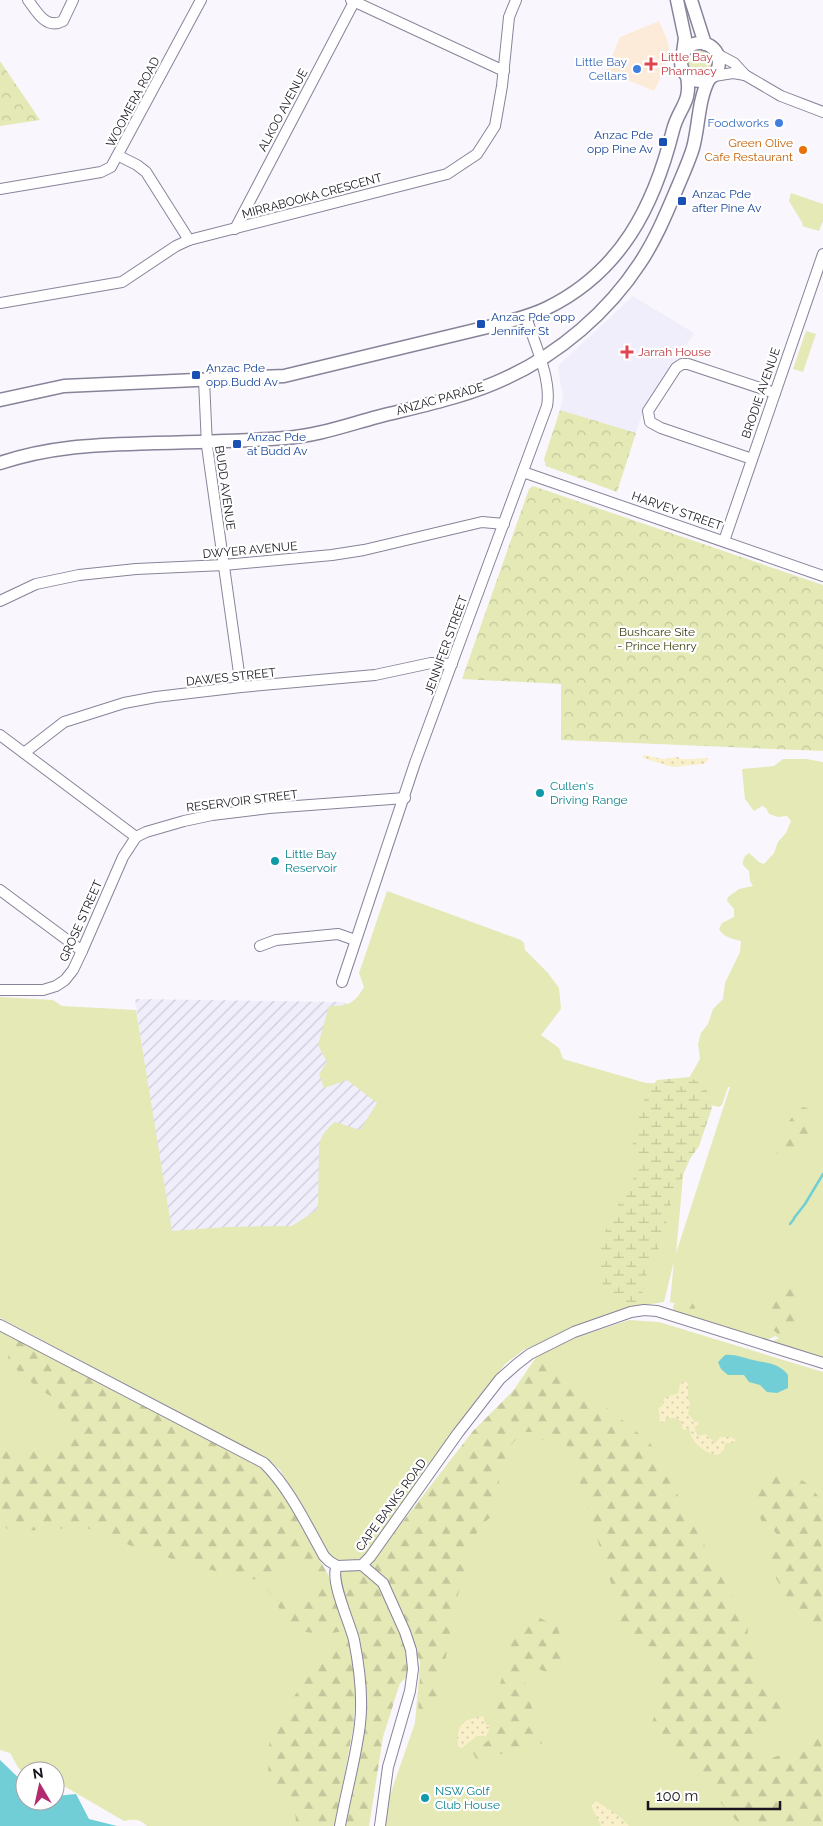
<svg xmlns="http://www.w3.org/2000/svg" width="823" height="1826" viewBox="0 0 823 1826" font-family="Raleway,sans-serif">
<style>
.commercial{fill:#fdebda}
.industrial{fill:url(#industrial-furrows)}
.built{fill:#f1eefc}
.grass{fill:#e4e9b5;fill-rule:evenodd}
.forest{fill:url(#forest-firs);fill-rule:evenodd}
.wetland{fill:url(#wetland-marsh)}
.sand{fill:url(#sand-dots)}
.park{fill:url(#park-crowns)}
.water{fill:#72ced6}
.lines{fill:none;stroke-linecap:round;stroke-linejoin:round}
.stream{stroke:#72ced6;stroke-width:2.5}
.minor-casing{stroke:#89839a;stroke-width:12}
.major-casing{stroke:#89839a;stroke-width:15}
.minor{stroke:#fff;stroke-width:10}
.major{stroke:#fff;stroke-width:12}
.health-dot{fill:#e0444e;stroke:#fff;stroke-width:2}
.shop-dot{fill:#3f7fe0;stroke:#fff;stroke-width:2}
.transit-dot{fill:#1a4fb4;stroke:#fff;stroke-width:2}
.food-dot{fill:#e8710a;stroke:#fff;stroke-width:2}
.culture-dot{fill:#0f9aa8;stroke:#fff;stroke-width:2}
.labels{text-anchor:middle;stroke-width:4.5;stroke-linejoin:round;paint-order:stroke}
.health-label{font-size:12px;fill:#be3a42;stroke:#fff;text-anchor:start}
.shop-label{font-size:12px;fill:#366cbe;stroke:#fff;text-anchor:end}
.street-label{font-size:12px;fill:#19161f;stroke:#fff}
.transit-label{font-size:12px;fill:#164399;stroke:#fff;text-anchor:start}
.food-label{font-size:12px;fill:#c56008;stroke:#fff;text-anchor:end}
.park-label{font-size:12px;fill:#3d410d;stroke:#fff}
.culture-label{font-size:12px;fill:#0d838f;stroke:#fff;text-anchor:start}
</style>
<defs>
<pattern id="industrial-furrows" width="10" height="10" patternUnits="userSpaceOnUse" patternTransform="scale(1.25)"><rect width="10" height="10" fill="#f1eefc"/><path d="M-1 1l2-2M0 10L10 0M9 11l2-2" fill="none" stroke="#cecbd8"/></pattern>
<pattern id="forest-firs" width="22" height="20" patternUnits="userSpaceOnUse" patternTransform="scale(1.25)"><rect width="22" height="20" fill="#e4e9b5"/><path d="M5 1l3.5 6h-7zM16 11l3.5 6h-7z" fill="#c3c79b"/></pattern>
<pattern id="wetland-marsh" width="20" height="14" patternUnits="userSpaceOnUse" patternTransform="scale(1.25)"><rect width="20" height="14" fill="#e4e9b5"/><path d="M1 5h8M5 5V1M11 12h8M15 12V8" fill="none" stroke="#c3c79b"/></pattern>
<pattern id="sand-dots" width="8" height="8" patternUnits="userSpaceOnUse" patternTransform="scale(1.25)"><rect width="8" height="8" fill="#f9efc9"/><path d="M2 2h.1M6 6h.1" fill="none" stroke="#d5ccac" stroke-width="1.8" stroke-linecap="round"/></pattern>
<pattern id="park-crowns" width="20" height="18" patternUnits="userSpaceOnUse" patternTransform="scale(1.25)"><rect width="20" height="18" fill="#e4e9b5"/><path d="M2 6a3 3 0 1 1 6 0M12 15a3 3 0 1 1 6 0" fill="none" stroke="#c3c79b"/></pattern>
</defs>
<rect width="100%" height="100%" fill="#f9f7fd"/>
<path class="commercial" d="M659,21L667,39L669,48L664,71L654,91L606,71L620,37Z"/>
<path class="industrial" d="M135,999L345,1002L512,1347L182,1287L159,1167Z"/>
<path class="built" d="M633,296L694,333L644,408L636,433L560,410L563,398L558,368L559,365Z"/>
<g class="grass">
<circle cx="700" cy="63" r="12"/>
<path d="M791,193L823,204V221L819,231L802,226L803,224L789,201Z"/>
<path d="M806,331L816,334L803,372L793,369Z"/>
<path d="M783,759H806L823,762V1359L771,1342L779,1338L775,1336L765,1341L692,1319L691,1316L694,1309L670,1302L674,1261L664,1302L638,1306L525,1349L505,1364L366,1555L357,1560L338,1561L328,1553L280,1470L269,1460L0,1318V997L53,1000L62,1006L136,1010L172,1231L227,1227L292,1226L318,1209L319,1149C320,1136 325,1130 335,1122L360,1130L377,1103L347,1080L324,1088L319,1074L327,1062L318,1045L329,1006C348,1006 354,1004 364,987L359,973L387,891L521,940L524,943L525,950L548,973L559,988L561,1009L541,1035L559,1048L563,1059L646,1083L689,1084V1078L700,1059L698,1044L701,1033L708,1024L713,1009L723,999L725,983L740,952L741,941C733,939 723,937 719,929L722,923L734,917V909L727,901L728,897L739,889L753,886L750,881L749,871L743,865C742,860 745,855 749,853L759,862L764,864L774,853L778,842L786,833L791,821L787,816L778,817L769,814L766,808L762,806L754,811L745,799L742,769L774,766ZM728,1087H730L676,1253L691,1090L707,1104L719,1107L722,1105Z"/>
<path d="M629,1320L659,1322L823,1372V1826H384L388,1801L415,1723L421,1652L388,1573L539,1353L569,1340Z"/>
<path d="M0,1329L284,1496L332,1582L347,1627L353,1658L354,1722L335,1826H147C139,1819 135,1819 124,1821L62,1785L55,1784V1771H25V1773L19,1769L10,1753L0,1750Z"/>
</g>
<g class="forest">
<path d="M803,1107L810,1109L814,1117L813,1123L807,1125V1131L813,1136C809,1148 792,1151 781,1154H777C774,1141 792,1113 803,1107Z"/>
<path d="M782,1283C792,1286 805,1288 805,1301L798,1304L795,1310L797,1314L806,1320L778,1334L771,1328L772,1313L768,1306L777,1298Z"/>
<path d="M679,1297L691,1301L695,1307L692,1319L673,1312V1306Z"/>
<path d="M16,1337L265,1470L284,1496L332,1582L347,1627L345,1631C324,1635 313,1634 292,1629L268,1590L258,1580L197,1567L129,1545L87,1528L41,1529L16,1533L0,1525V1445L58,1452L69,1443L71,1433L54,1398L39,1389L17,1370L8,1358L13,1342ZM301,1553L317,1593L285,1605L270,1565Z"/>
<path d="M541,1357L545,1364L556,1365L650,1443L748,1627L747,1644L759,1666L757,1677L765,1683L770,1698L784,1705L746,1744L759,1761L772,1758L794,1750L821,1733L823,1728V1826H741L652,1723L663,1690L654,1662L622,1630L615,1596L574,1464L563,1435L539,1441L535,1432H521L510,1447L499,1474V1499L490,1508L492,1516L480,1526L464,1559L466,1570L455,1604L436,1713H418L421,1663L370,1564L473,1431L517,1387Z"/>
<path d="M782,1474C791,1479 793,1477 801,1480C809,1483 818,1496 823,1503V1639L804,1615L790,1613L786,1595L774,1575L769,1551L778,1537L772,1527L762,1523L752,1493L763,1479Z"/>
<path d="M337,1569C346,1569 357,1567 364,1571C389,1586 409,1648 408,1676L400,1683L383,1737L369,1826H346L366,1714Z"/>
<path d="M522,1612C532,1612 548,1623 558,1627C559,1635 562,1639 565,1646C570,1655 561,1668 557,1677L539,1669L523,1675L542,1744L535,1741L514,1752L499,1754L488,1762L477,1760L473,1753L489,1740L494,1727L492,1718L499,1700V1688L503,1674L510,1663L509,1647L521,1625Z"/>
<path d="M349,1641L356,1685L354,1722L335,1826H295C300,1806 281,1792 268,1781C269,1765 268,1746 271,1730C272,1722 283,1712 288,1705C307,1680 319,1654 349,1641Z"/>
</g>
<path class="wetland" d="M690,1077C703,1085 711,1091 712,1108L699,1146L690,1159L672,1200L661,1243L646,1276L640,1303C627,1307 618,1306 609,1295C579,1255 622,1201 641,1165L632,1141L645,1097L657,1080Z"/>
<g class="sand">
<path d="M644,755L663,759L678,757L681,759H690L708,758L707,761L704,764L672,767L646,759L642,756Z"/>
<path d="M684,1381L688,1383V1399L690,1403L688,1414L695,1422L697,1421L699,1424L695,1427V1430L698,1436L706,1434L715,1443L720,1437H731L736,1440L733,1443H725L724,1450L718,1455C704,1454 691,1442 689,1428L684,1430L682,1428V1422C679,1418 669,1417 665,1419V1422L661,1423L659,1419L660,1417L658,1408L662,1406L664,1398L678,1393L680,1384Z"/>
<path d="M483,1716L486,1725H489V1730L486,1736H477L462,1748L458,1747C456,1724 462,1720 483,1716Z"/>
<path d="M596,1801L618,1815L629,1826H601L592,1808V1804Z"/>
</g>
<g class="park">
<path d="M0,61L40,120L0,126Z"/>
<path d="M560,410L636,433L617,492L546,466L544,459Z"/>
<path d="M533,486L823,585V751L561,740V684L462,679L529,489Z"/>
</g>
<g class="water">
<path d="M725,1355C736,1354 743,1358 753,1360C766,1363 779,1363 788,1375V1388L777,1393L767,1392L760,1385L749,1382L744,1375H728L721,1369L718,1362Z"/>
<path d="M0,1760L25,1784V1801H55V1796L76,1794L89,1819L117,1826H0Z"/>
</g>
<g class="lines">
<g class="stream">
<path d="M794,1218L805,1204L823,1174"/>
<path d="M790,1224L794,1219"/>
</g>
<defs>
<g id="minor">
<path d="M28,0C37,12 46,30 63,21L73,0"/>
<path d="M351,0L504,71"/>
<path d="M717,54L734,63L745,75"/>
<path d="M714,76L733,73L745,75L781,96L823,112"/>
<path d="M119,156L137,165L146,172L189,240"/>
<path d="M0,189L101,172L111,167L201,0"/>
<path d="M235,229L354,2"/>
<path d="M0,303L122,282L176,246L189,240L447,174L477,154L495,126L502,86L509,17L516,0"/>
<path d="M204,380L207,446L241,687"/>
<path d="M752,459L661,428L650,422L648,411L676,368L682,364H688L775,393"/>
<path d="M523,472L823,576"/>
<path d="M724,541L823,254"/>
<path d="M0,601L36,584L79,575L136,569L224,565L332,555L364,550L482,522L504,524"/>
<path d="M0,735L136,837"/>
<path d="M24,753L64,722L124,703L156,697L241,687L375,675L431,663L452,664"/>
<path d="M0,890L82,951"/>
<path d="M260,946L276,940L338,934L355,940"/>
<path d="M342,982L415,763L547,406C552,380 534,342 526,317"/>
<path d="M0,990H43L56,986L65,980L73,970L82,951L123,857L136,837L146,832L184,821L212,815L269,808L405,798"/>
<path d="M0,1325L264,1463C290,1489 306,1524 324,1556L329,1561L337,1566L362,1565L370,1557L458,1433L500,1379L517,1364L530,1354L574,1332L631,1312L644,1310L657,1311L823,1363"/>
<path d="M362,1565L383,1583L405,1632L411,1650L413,1669L410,1691L388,1767L380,1826"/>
<path d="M337,1566C329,1579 350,1623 354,1640C359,1665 363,1698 360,1724C356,1758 346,1792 340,1826"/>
</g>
<g id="major">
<path d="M677,0L685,38L683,53"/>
<path d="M691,0L705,44"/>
<circle cx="700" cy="62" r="19"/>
<path d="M0,400L64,386L284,376L496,325C513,320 531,316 547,308C621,272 654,206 673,130C679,107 692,103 687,76"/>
<path d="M0,463C54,445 100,445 155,443C198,442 242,441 285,438C316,436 347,425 377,417C420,406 466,397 506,378C559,354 608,312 640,263C656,239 667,212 678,186C683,174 689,161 693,148C699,126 698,100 709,79"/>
</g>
</defs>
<use href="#minor" class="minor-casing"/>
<use href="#major" class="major-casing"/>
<use href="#minor" class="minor"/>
<use href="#major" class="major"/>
</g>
<g class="health-dot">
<path d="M648.5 56.5h5v5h5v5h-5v5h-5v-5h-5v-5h5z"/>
<path d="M624.5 344.5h5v5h5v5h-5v5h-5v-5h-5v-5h5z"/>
</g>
<g class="shop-dot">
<circle cx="637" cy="69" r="5"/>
<circle cx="779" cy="123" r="5"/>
</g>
<g class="transit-dot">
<rect x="658" y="137" width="10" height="10" rx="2.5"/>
<rect x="677" y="196" width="10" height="10" rx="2.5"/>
<rect x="476" y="319" width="10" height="10" rx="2.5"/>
<rect x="191" y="370" width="10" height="10" rx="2.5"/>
<rect x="232" y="439" width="10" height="10" rx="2.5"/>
</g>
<circle class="food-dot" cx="803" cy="150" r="5"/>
<g class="culture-dot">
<circle cx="540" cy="793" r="5"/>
<circle cx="275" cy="861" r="5"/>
<circle cx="425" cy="1798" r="5"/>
</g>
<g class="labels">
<g class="health-label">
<text x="661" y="61">Little Bay<tspan x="661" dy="14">Pharmacy</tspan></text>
<text x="638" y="356">Jarrah House</text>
</g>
<g class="shop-label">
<text x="627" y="66">Little Bay<tspan x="627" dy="14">Cellars</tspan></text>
<text x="769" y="127">Foodworks</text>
</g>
<g class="street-label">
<text transform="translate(133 102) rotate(-62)" y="4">WOOMERA ROAD</text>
<text transform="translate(283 110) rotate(-62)" y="4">ALKOO AVENUE</text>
<text transform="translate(312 196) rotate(-15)" y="4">MIRRABOOKA CRESCENT</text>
<text transform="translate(761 393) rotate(-71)" y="4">BRODIE AVENUE</text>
<text transform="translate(440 399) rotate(-16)" y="4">ANZAC PARADE</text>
<text transform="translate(225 488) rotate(82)" y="4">BUDD AVENUE</text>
<text transform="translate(677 511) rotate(19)" y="4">HARVEY STREET</text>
<text transform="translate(250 550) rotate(-5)" y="4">DWYER AVENUE</text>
<text transform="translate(446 645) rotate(-70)" y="4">JENNIFER STREET</text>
<text transform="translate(231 677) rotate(-6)" y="4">DAWES STREET</text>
<text transform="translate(242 801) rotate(-7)" y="4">RESERVOIR STREET</text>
<text transform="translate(81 921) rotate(-66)" y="4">GROSE STREET</text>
<text transform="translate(391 1505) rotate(-54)" y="4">CAPE BANKS ROAD</text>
</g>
<g class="transit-label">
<text x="653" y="139" text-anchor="end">Anzac Pde<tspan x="653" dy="14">opp Pine Av</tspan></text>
<text x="692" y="198">Anzac Pde<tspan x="692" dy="14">after Pine Av</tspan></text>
<text x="491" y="321">Anzac Pde opp<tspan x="491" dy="14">Jennifer St</tspan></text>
<text x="206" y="372">Anzac Pde<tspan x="206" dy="14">opp Budd Av</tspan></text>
<text x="247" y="441">Anzac Pde<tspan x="247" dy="14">at Budd Av</tspan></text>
</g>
<g class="food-label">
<text x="793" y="147">Green Olive<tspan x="793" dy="14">Cafe Restaurant</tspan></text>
</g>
<g class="park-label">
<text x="657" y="636">Bushcare Site<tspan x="657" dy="14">- Prince Henry</tspan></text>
</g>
<g class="culture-label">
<text x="550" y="790">Cullen's<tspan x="550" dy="14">Driving Range</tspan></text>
<text x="285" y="858">Little Bay<tspan x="285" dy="14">Reservoir</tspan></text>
<text x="435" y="1795">NSW Golf<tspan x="435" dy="14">Club House</tspan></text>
</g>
</g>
<g transform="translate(40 1786) rotate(351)"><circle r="24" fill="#ffffff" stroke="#a3a2a5"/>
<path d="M0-4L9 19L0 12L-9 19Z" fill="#b22b6e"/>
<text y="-8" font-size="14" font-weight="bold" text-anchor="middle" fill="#19161f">N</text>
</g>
<path d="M648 1801v8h132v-8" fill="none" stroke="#19161f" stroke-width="2.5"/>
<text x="656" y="1801" font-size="15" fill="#19161f" stroke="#ffffff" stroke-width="4" paint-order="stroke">100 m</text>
</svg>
